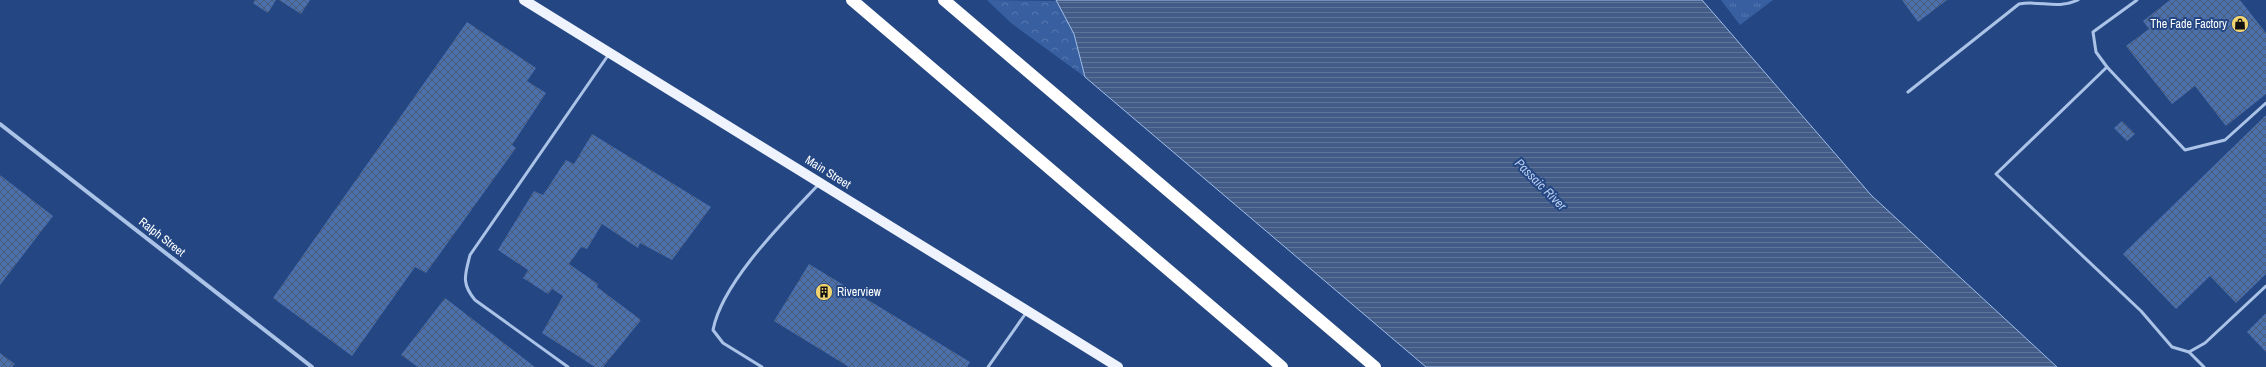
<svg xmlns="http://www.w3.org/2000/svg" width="2266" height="367" viewBox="0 0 2266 367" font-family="'Archivo Narrow',sans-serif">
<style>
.forest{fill:url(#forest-crowns)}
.park{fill:url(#park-tufts)}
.water{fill:url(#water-rules);stroke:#a0bde9}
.building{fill:url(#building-cross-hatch)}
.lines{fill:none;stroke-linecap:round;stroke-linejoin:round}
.lane{stroke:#acc3e8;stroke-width:3}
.street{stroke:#acc3e8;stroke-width:4}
.primary{stroke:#eef3fe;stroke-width:10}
.highway{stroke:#fff;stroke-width:12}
.labels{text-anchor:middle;stroke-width:4;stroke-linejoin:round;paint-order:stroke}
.poi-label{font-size:12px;fill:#fff;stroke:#244783;text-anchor:end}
.street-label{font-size:12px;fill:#fff;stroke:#244783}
.water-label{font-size:13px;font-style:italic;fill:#b7cdef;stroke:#244783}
</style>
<defs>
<pattern id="forest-crowns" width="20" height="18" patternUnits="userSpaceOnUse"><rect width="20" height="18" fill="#3860a0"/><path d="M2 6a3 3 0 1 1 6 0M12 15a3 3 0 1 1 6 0" fill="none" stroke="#5678ae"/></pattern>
<pattern id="park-tufts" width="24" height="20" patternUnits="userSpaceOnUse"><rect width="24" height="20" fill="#3860a0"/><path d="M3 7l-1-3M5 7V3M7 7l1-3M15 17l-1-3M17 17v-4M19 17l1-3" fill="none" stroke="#5678ae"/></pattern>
<pattern id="water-rules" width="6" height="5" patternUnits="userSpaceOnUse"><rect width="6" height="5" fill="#425c87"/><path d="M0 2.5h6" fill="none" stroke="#5e7499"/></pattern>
<pattern id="building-cross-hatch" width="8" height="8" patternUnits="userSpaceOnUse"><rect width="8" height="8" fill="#4c70ab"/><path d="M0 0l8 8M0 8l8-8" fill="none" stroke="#4c5c77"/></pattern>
</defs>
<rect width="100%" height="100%" fill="#244783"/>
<path class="forest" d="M987,0L1057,1L1074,34L1085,77L1011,23Z"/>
<path class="park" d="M1721,0H1773L1740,25Z"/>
<path class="water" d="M1056,0H1702L1871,195L2057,367H1426L1085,77L1074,34Z"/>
<g class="building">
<path d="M255,0H276L268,13L253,3Z"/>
<path d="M279,0H310L301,14Z"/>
<path d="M1902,0H1947L1918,22Z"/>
<path d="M2170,0H2240L2266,33V94L2226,126L2195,86L2172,104L2126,46L2149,29L2143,21Z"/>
<path d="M467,22L536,68L527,81L546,93L512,145L516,148L426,273L415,267L352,356L273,298Z"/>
<path d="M2266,115V274L2236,303L2210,276L2176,309L2123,254Z"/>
<path d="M2122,121L2135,134L2127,141L2114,128Z"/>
<path d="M592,134L711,207L672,260L640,243L638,248L602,224L587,249L581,247L569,264L598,284L597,287L641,320L603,367H595L542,333L563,296L552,289L548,294L523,278L528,270L498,250L534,191L543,195L566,160L574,164Z"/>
<path d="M0,175L53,216L0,285Z"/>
<path d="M809,264L970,362L967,367H849L774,321Z"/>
<path d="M445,298L535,367H418L401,355Z"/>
<path d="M2266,313V352L2247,332Z"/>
<path d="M0,353L15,364L12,367H0Z"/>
</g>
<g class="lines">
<g class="lane">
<path d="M2137,0L2093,32L2096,52L2107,67L1996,174L2141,311L2172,347L2189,352L2205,343L2266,286"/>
<path d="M2107,67L2185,150L2225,140L2266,103"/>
<path d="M1908,92L2019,4C2041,0 2056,10 2078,0"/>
<path d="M2189,352L2204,367"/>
<path d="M568,367L475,300C461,283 465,275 470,255L609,54"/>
<path d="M762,367L723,343L713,330C722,282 785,220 818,185"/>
<path d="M988,367L1026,313"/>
</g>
<path class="street" d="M0,124L312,367"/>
<path class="primary" d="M524,0L1118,367"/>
<g class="highway">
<path d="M852,0L1282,367"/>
<path d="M944,0L1375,367"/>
</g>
</g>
<defs>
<symbol id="shop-disc" viewBox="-11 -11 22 22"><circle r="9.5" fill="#f3d56f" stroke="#244783"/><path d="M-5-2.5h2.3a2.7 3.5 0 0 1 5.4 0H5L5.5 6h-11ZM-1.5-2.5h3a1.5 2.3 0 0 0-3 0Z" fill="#111"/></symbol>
<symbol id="building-disc" viewBox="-11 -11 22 22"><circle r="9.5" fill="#f3d56f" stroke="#244783"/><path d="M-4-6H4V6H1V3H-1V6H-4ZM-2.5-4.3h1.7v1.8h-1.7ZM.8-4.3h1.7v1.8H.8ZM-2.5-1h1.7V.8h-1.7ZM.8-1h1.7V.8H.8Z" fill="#111"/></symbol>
</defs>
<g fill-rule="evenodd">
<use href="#shop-disc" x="2230" y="14" width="20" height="20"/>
<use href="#building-disc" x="814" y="282" width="20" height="20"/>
</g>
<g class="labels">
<g class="poi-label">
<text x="2227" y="28">The Fade Factory</text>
<text x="837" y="296" text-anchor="start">Riverview</text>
</g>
<g class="street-label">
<text transform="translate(828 172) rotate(32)" y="4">Main Street</text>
<text transform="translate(162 237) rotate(38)" y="4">Ralph Street</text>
</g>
<g class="water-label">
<text transform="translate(1541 184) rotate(45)" y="5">Passaic River</text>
</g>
</g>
</svg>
